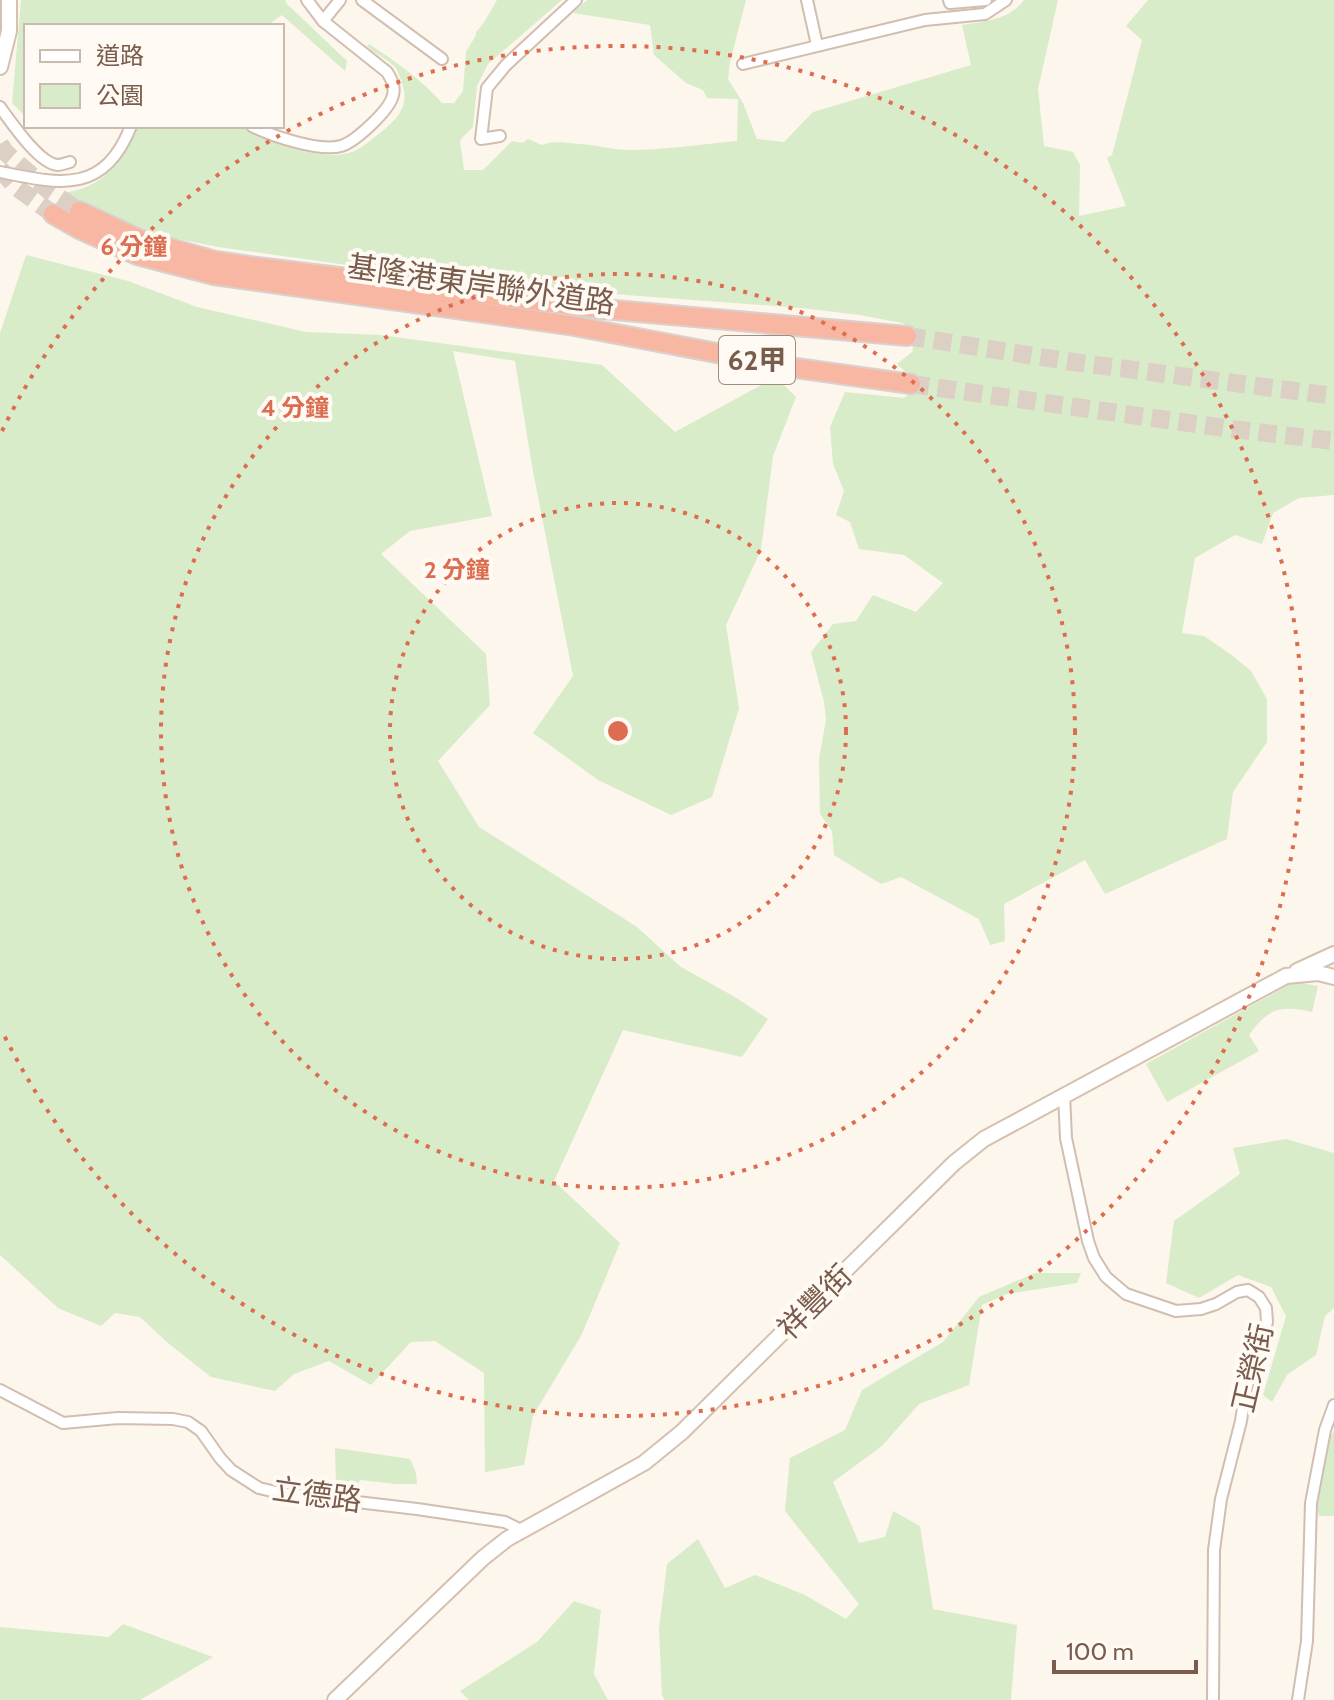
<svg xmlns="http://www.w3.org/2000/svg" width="1334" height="1700" viewBox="0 0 1334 1700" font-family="Cabin,'Noto Sans TC',sans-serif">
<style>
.green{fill:#d8ecc9}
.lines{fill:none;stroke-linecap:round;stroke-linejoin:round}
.highway-tunnel{stroke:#dcd0c4;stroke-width:18;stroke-dasharray:18 9;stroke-linecap:butt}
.street-casing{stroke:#d1beb0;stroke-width:14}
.secondary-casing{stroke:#d6c0b0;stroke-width:18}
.highway-casing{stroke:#dad1cd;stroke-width:22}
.street{stroke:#fff;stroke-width:10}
.secondary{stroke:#fff;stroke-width:14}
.highway{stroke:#f7b7a3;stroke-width:18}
.ring{fill:none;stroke:#dc6d51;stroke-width:4;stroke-dasharray:4 8}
.labels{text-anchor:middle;stroke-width:8;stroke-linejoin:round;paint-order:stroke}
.shield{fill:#fffaf3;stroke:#a28b7f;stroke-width:2}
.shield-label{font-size:28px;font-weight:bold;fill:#7a5c4d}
.street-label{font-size:30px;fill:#7a5c4d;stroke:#fffaf3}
.centre{fill:#dc6d51;stroke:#fffaf3;stroke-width:4}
.ring-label{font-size:24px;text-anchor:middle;font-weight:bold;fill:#dc6d51;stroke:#fffaf3;stroke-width:8;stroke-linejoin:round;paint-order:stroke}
</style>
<rect width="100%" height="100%" fill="#fdf6ec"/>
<g class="green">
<path d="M21,0H285L286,3L347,61L345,71L282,15L266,26H26V117L12,103Z"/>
<path d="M497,0H562L488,64L477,86L473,127L460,140L464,170H483L512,141L523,143L528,139L542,145C554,140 567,143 580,144C596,145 613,150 630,150C666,150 701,144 737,141L738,99L707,98L703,90L686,83L654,55L650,25L573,13L587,0H746L730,62L728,79L743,103L757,139L784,142L813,112L971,65L962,25C985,21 1009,20 1024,0H1058L1038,89L1044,146L1073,152L1080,165L1079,216L1126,206L1107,158L1112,155L1142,40L1126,26L1148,0H1334V495L1299,498L1273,513L1262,544L1235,535L1195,558L1182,633L1204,636L1233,656L1251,671L1267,699V742L1233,792L1227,839L1105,894L1085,860L1004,904L1005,941L990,945L979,919L901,877L881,884L834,855L832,831L820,814L819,759L826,720L824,702L811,652L833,624L856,621L873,595L916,612L943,583L904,555L859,549L850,522L836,515L844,491L833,464L830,427L845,392L904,398L914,389L911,377L897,364L913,351L911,329L902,323L860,315L801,308L599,293L482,281L354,266L218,247L168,237L135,227L112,218L63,193C104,188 123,161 137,126H244C266,142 316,159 344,154C357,152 366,144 376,136C396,121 412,106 401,80C399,76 398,72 396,68C390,61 378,55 371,50L367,46L369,44C394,60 422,80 442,103H454L463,91L466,52L476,35V32L483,24Z"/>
<path d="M26,255L128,281L197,307L306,332L380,335L602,365L675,432L776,377L796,397L773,456L761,550L726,625L739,708L712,797L671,815L598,780L533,733L573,676L532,466L515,361L453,351L492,516L410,531L381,554L486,654L490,705L438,761L479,827L637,927L681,967L735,997L768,1019L742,1057L623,1030L554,1181L620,1243L582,1334L533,1416L524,1465L485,1472L484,1373L435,1341L411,1342L371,1385L329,1361L294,1374L275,1391L211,1377L168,1343L140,1317L115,1313L101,1326L58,1308L0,1255V333Z"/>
<path d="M1294,982L1318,986L1312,1012C1279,1005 1269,1008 1249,1035L1259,1051L1167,1102L1146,1064Z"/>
<path d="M1286,1139L1334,1153V1308L1325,1316L1316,1355L1287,1375L1272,1402L1263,1395L1286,1316L1271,1287L1238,1275L1199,1298L1166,1283L1174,1221L1240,1174L1233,1148Z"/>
<path d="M1035,1273H1081L1077,1283L1007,1294L982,1305L969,1385L919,1404L882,1446L833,1482L859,1543L885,1537L893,1511L920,1526L933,1609L1017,1625L1011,1700H665L662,1696L659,1629L667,1564L698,1539L725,1588L755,1575L805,1595L846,1619L859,1604L785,1511L790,1458L845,1430L862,1390L943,1342L979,1297Z"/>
<path d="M1334,1431V1516H1319L1315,1503L1325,1445Z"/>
<path d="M335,1448L410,1459L416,1473L417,1484H396L360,1480L358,1484L336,1483Z"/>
<path d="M574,1601L601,1610L594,1674L608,1700H469L460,1691L537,1642Z"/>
<path d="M123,1624L213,1657L140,1700H0V1627L109,1637Z"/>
</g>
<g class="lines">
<g class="highway-tunnel">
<path d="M0,144L5,152L48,190L79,211"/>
<path d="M0,169L16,187L53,214"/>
<path d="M907,336L1073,362L1334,396"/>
<path d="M911,384L1232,429L1334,441"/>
</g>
<defs>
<g id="street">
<path d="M362,0L442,59"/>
<path d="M807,0L817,45"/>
<path d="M949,0L950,3L986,0"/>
<path d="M323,21L340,0"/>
<path d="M743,64L925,20L985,14L1006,0"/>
<path d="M0,107C11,122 39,164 58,165C62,165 66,163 70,162"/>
<path d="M252,126C271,136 320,152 341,146C355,142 390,110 393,95C395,86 392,80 387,72L323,21L307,0"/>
<path d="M500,136L481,139L487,88L506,65L576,0"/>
<path d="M0,172C60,184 104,195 131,126"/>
<path d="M1064,1094L1066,1138L1088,1241L1094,1258L1106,1277L1126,1294L1176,1311L1201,1309L1216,1304L1237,1292L1248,1290L1259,1297L1266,1308L1267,1322L1260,1347L1246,1388L1241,1421L1221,1499L1214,1550L1213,1700"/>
<path d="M0,1390L63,1423L118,1418L173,1419L188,1422L201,1431L220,1458L231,1470L259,1488L280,1493L417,1509L505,1522L523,1531"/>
<path d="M1298,1700L1307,1641L1311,1503L1325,1430L1334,1405"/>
</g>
<g id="secondary">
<path d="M0,67L9,31V0"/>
<path d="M1297,971L1334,954"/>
<path d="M335,1700L483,1558L507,1539L644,1463L682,1432L954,1163L984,1139L1286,976L1318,973L1334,977"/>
</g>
<g id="highway">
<path d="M79,211L141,240L216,261L249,266L603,309L907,336"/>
<path d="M53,214L79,229L137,255L214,275L569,325L796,368L911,384"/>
</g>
</defs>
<use href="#street" class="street-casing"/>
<use href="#secondary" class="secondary-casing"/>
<use href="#highway" class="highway-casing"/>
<use href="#street" class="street"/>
<use href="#secondary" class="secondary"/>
<use href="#highway" class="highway"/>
</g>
<g class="ring">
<circle cx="618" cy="731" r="228"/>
<circle cx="618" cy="731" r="457"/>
<path d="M2 431A685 685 0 1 1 2 1031"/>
</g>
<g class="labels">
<rect class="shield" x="719" y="336" width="76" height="48" rx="6"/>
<g class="shield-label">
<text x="757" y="370">62甲</text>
</g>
<g class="street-label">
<text transform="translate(481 285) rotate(8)" y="10">基隆港東岸聯外道路</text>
<text transform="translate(815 1302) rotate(-45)" y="10">祥豐街</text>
<text transform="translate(1253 1368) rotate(-77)" y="10">正榮街</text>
<text transform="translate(317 1495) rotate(8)" y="10">立德路</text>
</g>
</g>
<circle cx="618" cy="731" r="12" class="centre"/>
<g class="ring-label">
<text x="134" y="255">6 分鐘</text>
<text x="295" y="416">4 分鐘</text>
<text x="457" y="578">2 分鐘</text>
</g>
<rect x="24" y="24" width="260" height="104" fill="#fffaf3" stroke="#cabbb1" stroke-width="2"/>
<rect x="40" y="50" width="40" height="12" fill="#ffffff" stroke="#cabbb1" stroke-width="2"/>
<text x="96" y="64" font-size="24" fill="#7a5c4d">道路</text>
<rect x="40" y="84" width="40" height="24" fill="#d8ecc9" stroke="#cabbb1" stroke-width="2"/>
<text x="96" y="104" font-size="24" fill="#7a5c4d">公園</text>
<path d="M1054 1660v12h142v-12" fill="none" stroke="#7a5c4d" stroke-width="4"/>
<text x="1066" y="1660" font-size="24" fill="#7a5c4d" stroke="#fffaf3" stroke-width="6" paint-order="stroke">100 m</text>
</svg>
